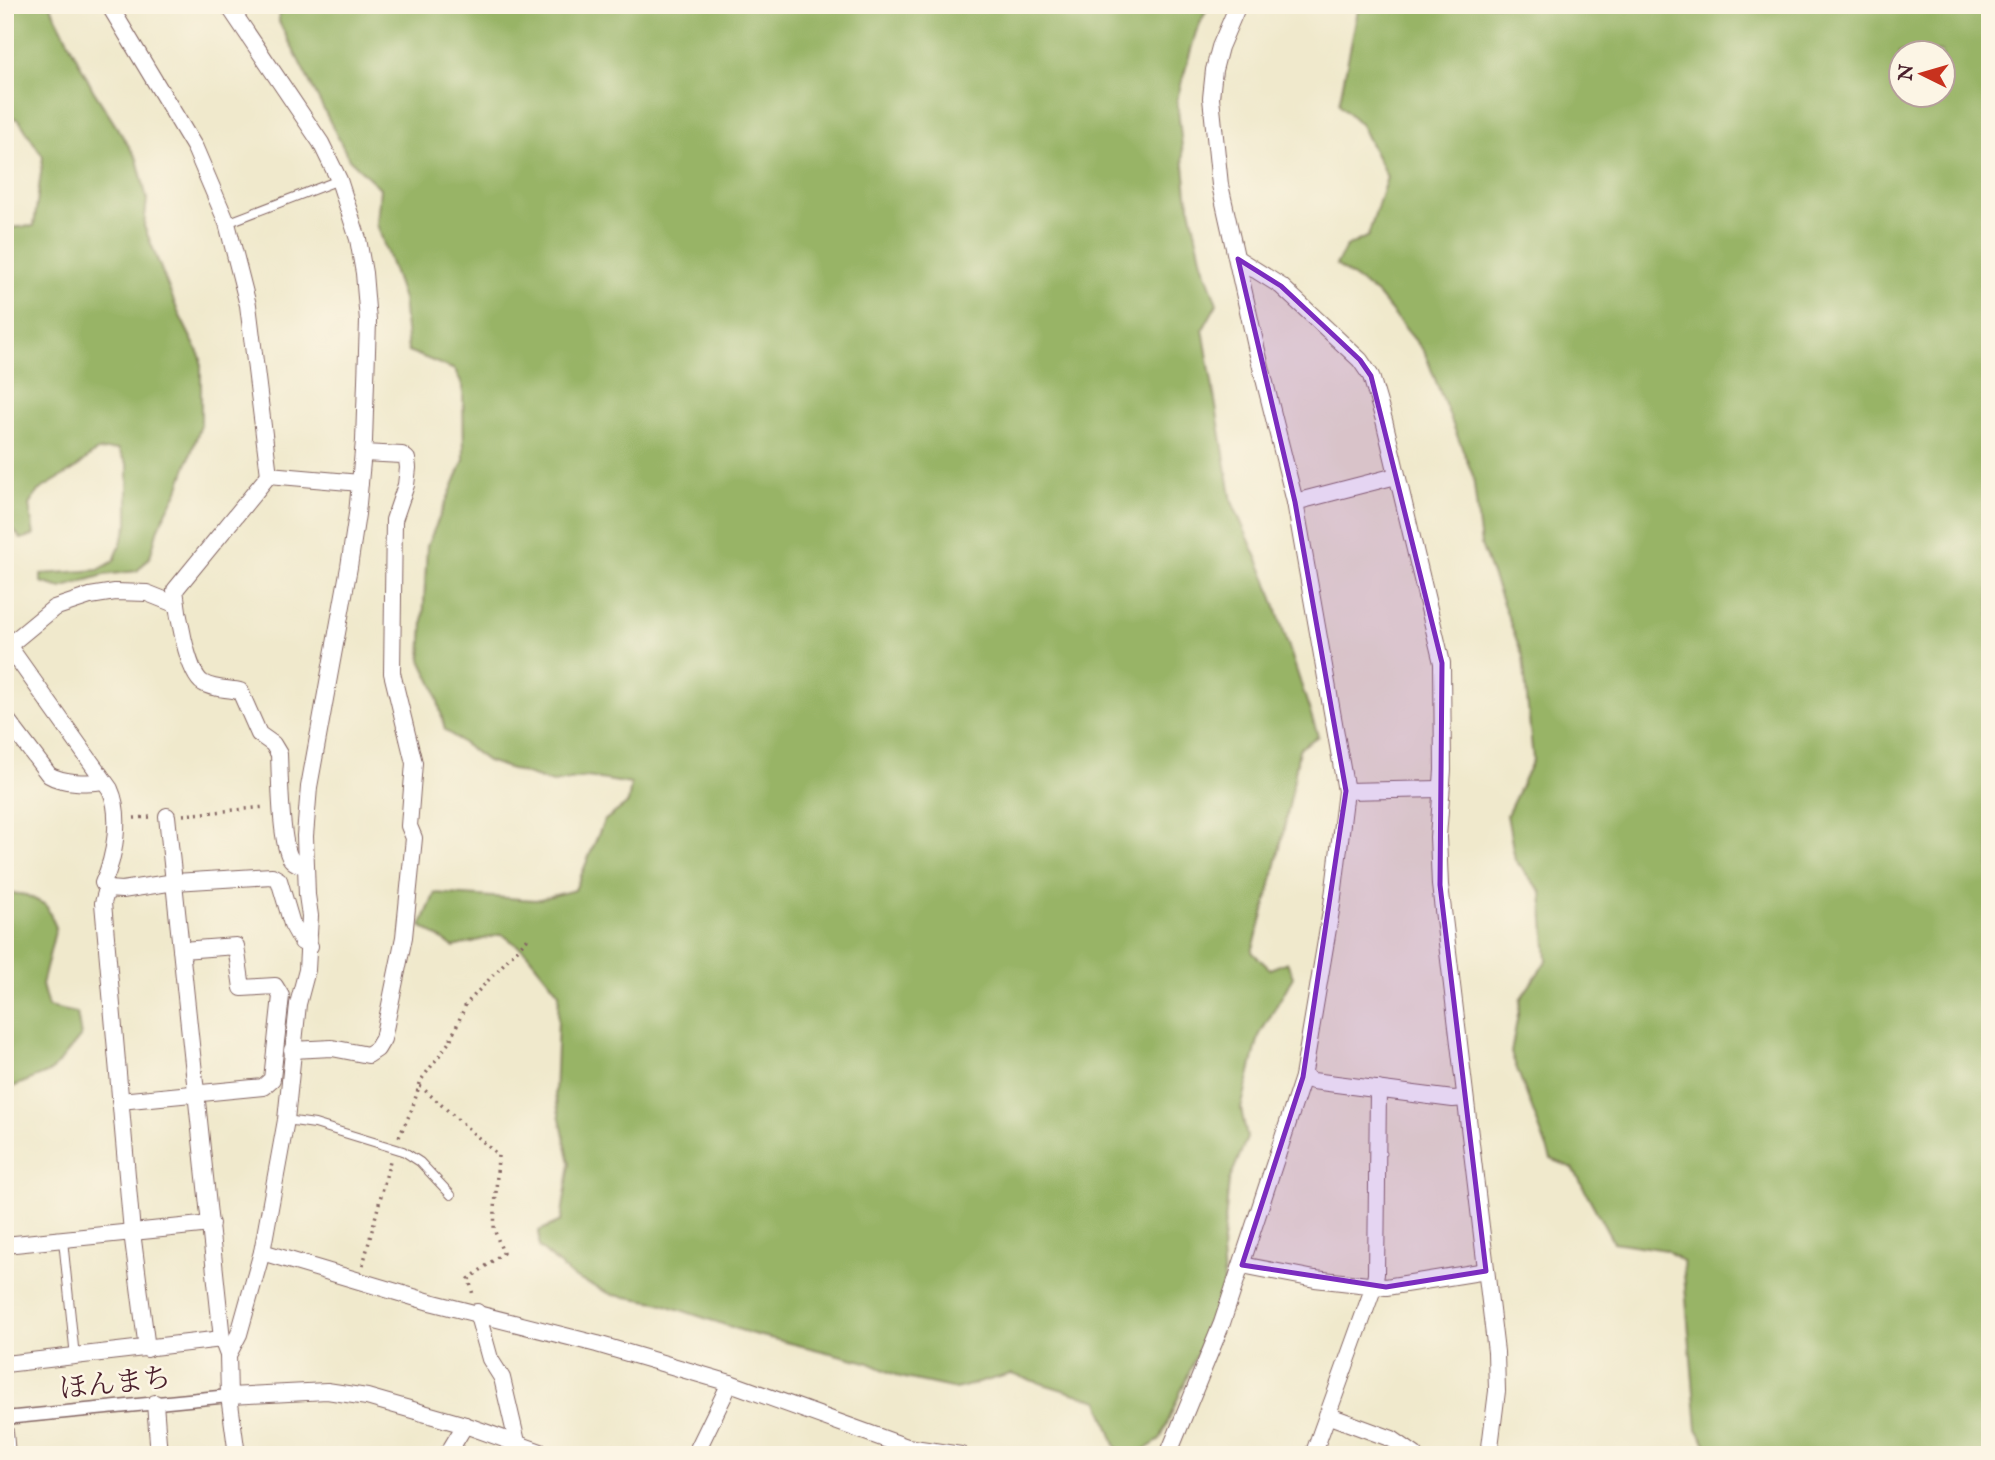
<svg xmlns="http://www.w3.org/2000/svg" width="1995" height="1460" viewBox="0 0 1995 1460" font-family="'IM FELL English','Noto Serif JP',serif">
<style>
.forest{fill:#98b466;stroke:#716a48;stroke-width:2;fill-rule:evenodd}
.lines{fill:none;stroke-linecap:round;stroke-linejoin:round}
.service-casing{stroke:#846663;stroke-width:10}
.pedestrian-casing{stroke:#846663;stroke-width:15}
.minor-casing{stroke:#846663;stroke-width:18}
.path{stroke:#846663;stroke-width:3.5;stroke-dasharray:2 5;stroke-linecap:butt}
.service{stroke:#fff;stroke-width:8}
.pedestrian{stroke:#fff;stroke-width:12}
.minor{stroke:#fff;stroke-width:16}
.marked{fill:#7b2cbf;fill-opacity:0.2;stroke:#7b2cbf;stroke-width:5;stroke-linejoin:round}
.labels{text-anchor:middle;stroke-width:5;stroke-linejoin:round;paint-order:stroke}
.street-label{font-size:28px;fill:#4a1f2b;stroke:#fcf5e5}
</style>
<rect width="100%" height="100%" fill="#fcf5e5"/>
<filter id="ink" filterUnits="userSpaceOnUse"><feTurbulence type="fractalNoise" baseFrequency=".0143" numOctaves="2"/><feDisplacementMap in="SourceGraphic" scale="14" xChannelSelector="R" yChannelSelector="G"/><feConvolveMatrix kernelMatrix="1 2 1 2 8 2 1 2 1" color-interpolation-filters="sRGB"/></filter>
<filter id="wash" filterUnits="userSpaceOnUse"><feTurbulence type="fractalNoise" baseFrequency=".00686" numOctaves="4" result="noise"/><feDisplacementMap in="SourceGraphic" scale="28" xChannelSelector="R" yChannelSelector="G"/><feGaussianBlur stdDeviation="1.57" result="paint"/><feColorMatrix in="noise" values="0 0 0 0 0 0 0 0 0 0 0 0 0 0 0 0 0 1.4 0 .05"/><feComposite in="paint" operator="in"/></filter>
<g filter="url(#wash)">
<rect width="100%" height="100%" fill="#f0e9cc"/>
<g class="forest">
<path d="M5,5H50L93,90L137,159L147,199L144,226L179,314L201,358V425L178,490L158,528L150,557L137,571L104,575L61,588L41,582V574L98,570L114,561L128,524V465L118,449L96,451L76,468L38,491L29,505L34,535L21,539L5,518V228L34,226L43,157L19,120L5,114Z"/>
<path d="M279,5H1209L1196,32L1177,99L1187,194L1202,262L1217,304L1203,329L1232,502L1267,580L1318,736L1299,749C1288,820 1273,883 1252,952L1270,969L1287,962L1293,977L1259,1036L1241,1109L1247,1138L1229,1181L1222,1251L1224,1282L1199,1349L1160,1440L1135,1455H1121L1115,1445L1099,1401L1011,1374L956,1389L900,1377L867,1362L749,1333L657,1302L613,1295L573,1277L539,1247V1231L561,1221L570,1163L555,1096L559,993L526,952L502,934L454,947L421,926L435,893L536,900L575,890L604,821L628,803L631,784L587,777L553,783L487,761L445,730L435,689L421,660L427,546L464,460L463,387L455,370L408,351L403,299L377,224L380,188L349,159L279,22Z"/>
<path d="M1359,5H1990V1455H1713L1697,1429L1683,1262L1666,1250L1613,1242L1573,1168L1551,1159L1511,1053L1521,998L1547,960L1542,893L1515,860L1507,815L1533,760L1523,657L1481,545L1473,476L1424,351L1377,294L1336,265L1346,247L1368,236L1387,177L1361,125L1339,104ZM1900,52H1942V94H1900Z"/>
<path d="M5,892L26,895L46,905L56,927L42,985L48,1007L77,1013L81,1036L52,1071L5,1090Z"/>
</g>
</g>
<g filter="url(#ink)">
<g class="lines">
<defs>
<g id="service">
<path d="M227,223L339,180"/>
<path d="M286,1120L315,1124L403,1151L420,1162L451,1195"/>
<path d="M63,1240L75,1357"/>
<path d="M202,1455L236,1453"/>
</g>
<path id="pedestrian" d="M5,1418L229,1396"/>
<g id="minor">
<path d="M109,5L195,148L227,223L248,305L269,475L360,483"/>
<path d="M228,5L321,143L339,180L358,239L364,273L368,321L364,441L357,514L349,567L309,787L305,836L307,895L310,916L307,970L298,1004L286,1120L262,1252L239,1334L228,1355"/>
<path d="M1238,259L1281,286L1360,360L1371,376L1384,420L1442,663L1443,770L1438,837L1440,885L1496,1352L1497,1391L1489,1455"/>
<path d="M269,475L175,590C177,608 187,674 203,683C212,689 230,689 240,691L259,734L273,744L279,754C280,776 280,843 291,859C295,864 300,865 306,866"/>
<path d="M1295,502L1396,476"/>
<path d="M5,641L110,789C122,815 115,857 103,883L107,889"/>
<path d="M8,646L54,608L90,596L115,592L147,593L177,605"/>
<path d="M5,717L49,775C62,783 89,784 104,781"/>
<path d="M1346,791L1440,789"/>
<path d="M167,816L222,1339L228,1355L229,1396L237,1455"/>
<path d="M292,1050L332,1048L368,1055L377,1049L383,1039L404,937L414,838L409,826L414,763L392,673L394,520L406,485L408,468L407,459L402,455L363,453"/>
<path d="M1303,1077L1313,1081L1453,1099L1465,1098"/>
<path d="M120,1101L263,1087L272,1079L281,996L275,986L242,988L236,946L182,950"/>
<path d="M5,1245L211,1224"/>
<path d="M262,1252L430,1302L597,1344L730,1383L907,1447L961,1455"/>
<path d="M1242,1265L1315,1279L1386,1287L1486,1271"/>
<path d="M477,1312L490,1359L502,1378L517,1442"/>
<path d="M147,1349L132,1232L103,903L107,889L122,890L175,882L272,876L279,880L292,924L302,942L310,946"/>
<path d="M5,1364L222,1339"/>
<path d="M229,1396L327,1391L367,1397L465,1425L549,1455"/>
<path d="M155,1403L159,1455"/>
<path d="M1327,1415L1392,1439L1415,1455"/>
<path d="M5,1432L7,1455"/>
<path d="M447,1455L465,1425"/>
<path d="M695,1455L730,1383"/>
<path d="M1168,1455L1222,1323L1303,1077L1332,905L1346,791L1295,502L1257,351L1220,185L1211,98L1214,70L1220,47L1238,5"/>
<path d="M1313,1455L1374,1286L1376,1274L1378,1089"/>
</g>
</defs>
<use href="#service" class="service-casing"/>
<use href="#pedestrian" class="pedestrian-casing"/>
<use href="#minor" class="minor-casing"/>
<g class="path">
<path d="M183,815L266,807"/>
<path d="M134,818L151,817"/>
<path d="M420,1086L498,1155L494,1229L503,1253L469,1279L473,1295"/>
<path d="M399,1137L412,1109L421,1080L450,1041L466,1004L528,938"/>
<path d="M363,1265L390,1161"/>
</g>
<use href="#service" class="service"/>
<use href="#pedestrian" class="pedestrian"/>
<use href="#minor" class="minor"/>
</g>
</g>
<path class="marked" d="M1238,259L1281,286L1360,360L1371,376L1442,663L1440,885L1486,1271L1386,1287L1242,1265L1303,1077L1346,791L1295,502Z"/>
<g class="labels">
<g class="street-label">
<text transform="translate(115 1382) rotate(-6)" y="10">ほんまち</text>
</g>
</g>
<rect width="1995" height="1460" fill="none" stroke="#fcf5e5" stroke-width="28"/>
<g transform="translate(1922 74) rotate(275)"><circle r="33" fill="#fcf5e5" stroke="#b59f9b" stroke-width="2"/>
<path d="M0-5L12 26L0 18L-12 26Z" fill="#c8321e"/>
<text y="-10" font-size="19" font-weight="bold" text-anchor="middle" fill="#4a1f2b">N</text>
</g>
</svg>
